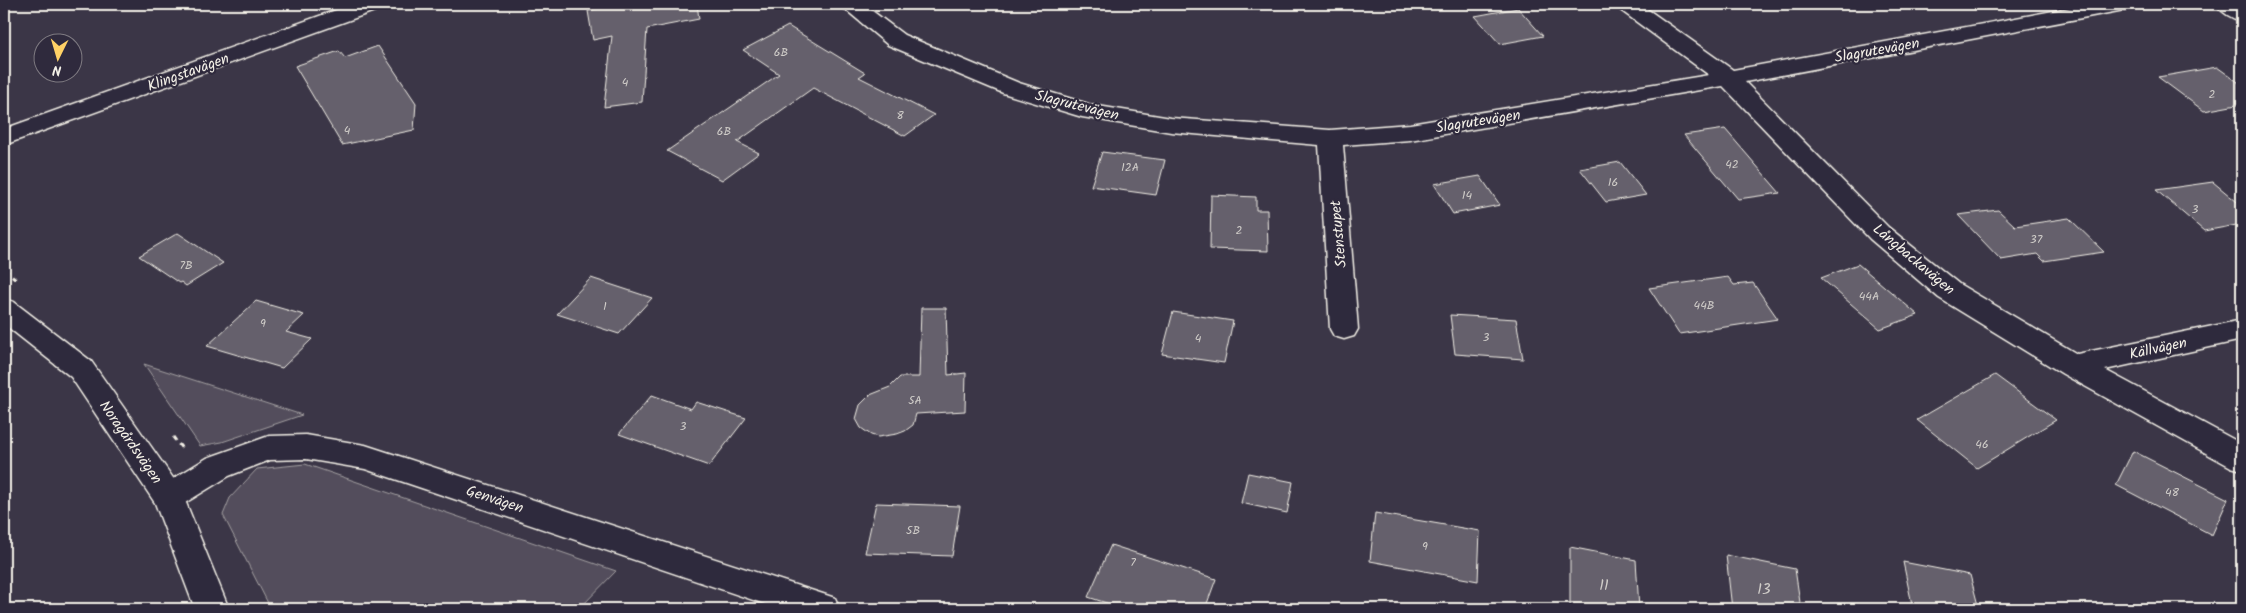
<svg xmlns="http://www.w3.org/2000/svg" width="2246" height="613" viewBox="0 0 2246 613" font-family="Kalam,sans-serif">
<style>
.green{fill:#534e5c;stroke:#a4a0a2}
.building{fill:#65616c;stroke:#f4f1e8}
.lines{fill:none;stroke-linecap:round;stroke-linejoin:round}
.minor-casing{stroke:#f4f1e8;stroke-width:3}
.tertiary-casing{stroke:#f4f1e8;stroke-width:3}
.path-far1{stroke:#f4f1e8;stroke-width:2.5;stroke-dasharray:3 3;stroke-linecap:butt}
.path{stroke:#f4f1e8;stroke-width:3;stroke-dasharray:4.5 4.5;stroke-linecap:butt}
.minor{fill:#2f2a3d;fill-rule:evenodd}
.tertiary{fill:#2f2a3d;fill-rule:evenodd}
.labels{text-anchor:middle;stroke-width:4.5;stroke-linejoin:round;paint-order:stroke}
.number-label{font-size:12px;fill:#d0cdc9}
.street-label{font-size:15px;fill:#f4f1e8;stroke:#2f2a3d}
.near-number-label{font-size:15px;fill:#d0cdc9}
</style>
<rect width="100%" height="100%" fill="#3b3647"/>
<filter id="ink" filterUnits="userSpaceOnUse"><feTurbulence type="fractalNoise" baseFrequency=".02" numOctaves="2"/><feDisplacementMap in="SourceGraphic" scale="10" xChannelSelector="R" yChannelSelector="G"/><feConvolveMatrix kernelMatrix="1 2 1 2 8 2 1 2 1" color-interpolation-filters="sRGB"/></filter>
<g filter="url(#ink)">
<g class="green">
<path d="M144,364L302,415L222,442L200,446Z"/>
<path d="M305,464L616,571L579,609H271L223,515L230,498L257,469Z"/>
</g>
<g class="building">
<path d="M615,4H697L699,19L647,29L642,102L604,107L612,36L593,40L588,11Z"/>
<path d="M1518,8L1543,36L1500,44L1475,16Z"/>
<path d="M788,26L865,73L859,77L934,115L905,136L813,88L737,142L759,153L722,180L667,151L779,74L743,50Z"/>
<path d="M378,46L416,103L414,130L342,145L295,66L339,51L345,58Z"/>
<path d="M2217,67L2242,85V104L2204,111L2158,77Z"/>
<path d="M1725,129L1780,193L1738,199L1684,135Z"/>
<path d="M1102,152L1165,160L1156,195L1091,186Z"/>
<path d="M1620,162L1646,195L1606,202L1580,169Z"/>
<path d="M1480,176L1500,205L1453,214L1434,184Z"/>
<path d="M2213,182L2242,206V224L2204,231L2156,190Z"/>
<path d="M1211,195L1256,197V210H1267L1268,251L1210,249Z"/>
<path d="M1998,210L2015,226L2069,218L2104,252L2044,261L2037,254L2001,260L1958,215Z"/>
<path d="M178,233L223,263L186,286L181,282L179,283L139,256Z"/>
<path d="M1858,264L1918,315L1880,329L1821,278Z"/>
<path d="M1728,277L1734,285L1753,283L1778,319L1679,334L1649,288Z"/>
<path d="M591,278L652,298L619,334L557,314Z"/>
<path d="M256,301L304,315L286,332L312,339L282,368L207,346Z"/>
<path d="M921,308H946L948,375L966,373L965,411L916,414L913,425L905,431L897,434L878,437L871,435L861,428L856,419L860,405L870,395L890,387L900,377H919Z"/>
<path d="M1173,312L1233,321L1224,363L1162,354Z"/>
<path d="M1450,315L1516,319L1523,359L1455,354Z"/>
<path d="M1995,375L2056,420L1977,468L1917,420Z"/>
<path d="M652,395L691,409L696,402L746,418L709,466L619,434Z"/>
<path d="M2133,451L2228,499L2212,535L2116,485Z"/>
<path d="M1248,473L1293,482L1287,513L1241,503Z"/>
<path d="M876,503L960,506L952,556L865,553Z"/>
<path d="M1375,513L1480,531L1478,581L1370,561Z"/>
<path d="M1111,545L1216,579L1205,609H1125L1088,597Z"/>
<path d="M1570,547L1636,560L1639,609H1570Z"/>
<path d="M1726,555L1795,569L1801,609H1732Z"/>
<path d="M1903,562L1970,575L1979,609H1913Z"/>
</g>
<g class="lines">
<defs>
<g id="minor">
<path d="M353,4H383L380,9L4,145V129Z"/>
<path d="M839,4H863L904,35L1019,83L1092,105L1171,118L1330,130L1410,124L1709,75L1619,9L1617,4H1640L1733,70L2091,4H2134L2132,9L2124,10L1745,82L1888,227L1959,284L2077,354L2242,320V340L2105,370L2242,444V470L2231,467L2063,374L1939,298L1870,239L1723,86L1410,140L1343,145L1358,329L1354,336L1344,339L1334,336L1330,329L1319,145L1171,132L1082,117L1003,93L888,45Z"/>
<path d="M2216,4H2240L2242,5V21C2232,19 2221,12 2216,4Z"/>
<path d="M306,435L365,445L823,594L835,598L840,609H780L365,469L306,459L270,460L229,476L180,506L169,510L158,506L153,497L158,488L207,458L269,436Z"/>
</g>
<path id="tertiary" d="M4,299L14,302L91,361L180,488L229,609H195L155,503L71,377L4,324Z"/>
</defs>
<use href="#minor" class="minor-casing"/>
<use href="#tertiary" class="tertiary-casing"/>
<path class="path-far1" d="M4,269L7,271"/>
<g class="path">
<path d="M5,270L16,279"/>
<path d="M173,437L183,450"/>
</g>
<use href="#minor" class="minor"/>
<use href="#tertiary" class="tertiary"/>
</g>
</g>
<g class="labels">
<g class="number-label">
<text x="781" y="56">6B</text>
<text x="625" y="86">4</text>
<text x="2212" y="98">2</text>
<text x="900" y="119">8</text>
<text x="347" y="134">4</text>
<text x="724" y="135">6B</text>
<text x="1732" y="168">42</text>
<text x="1130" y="171">12A</text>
<text x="1613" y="186">16</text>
<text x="1467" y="199">14</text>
<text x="2195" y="213">3</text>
<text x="1239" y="234">2</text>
<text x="2036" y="243">37</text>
<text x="186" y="269">7B</text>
<text x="1869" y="300">44A</text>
<text x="1704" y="309">44B</text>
<text x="605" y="310">1</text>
<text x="263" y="327">9</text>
<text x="1486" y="341">3</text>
<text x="1198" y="342">4</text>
<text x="915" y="404">5A</text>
<text x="683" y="430">3</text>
<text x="1982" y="448">46</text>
<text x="2172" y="496">48</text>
<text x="913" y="534">5B</text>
<text x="1425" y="550">9</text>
<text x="1133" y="566">7</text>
</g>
<g class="street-label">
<text transform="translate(1877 50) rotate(-10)" y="5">Slagrutevägen</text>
<text transform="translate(188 72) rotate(-20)" y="5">Klingstavägen</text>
<text transform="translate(1077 105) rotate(14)" y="5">Slagrutevägen</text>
<text transform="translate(1478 121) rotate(-9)" y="5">Slagrutevägen</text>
<text transform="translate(1338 234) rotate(-95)" y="5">Stenstupet</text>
<text transform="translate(1914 259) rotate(40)" y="5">Långbackavägen</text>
<text transform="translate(2158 348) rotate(-12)" y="5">Källvägen</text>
<text transform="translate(131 442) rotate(55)" y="5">Noragårdsvägen</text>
<text transform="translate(495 499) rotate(18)" y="5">Genvägen</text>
</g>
<g class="near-number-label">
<text x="1604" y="590">11</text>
<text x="1764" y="594">13</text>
</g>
</g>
<rect width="2246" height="613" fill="none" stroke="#2f2a3d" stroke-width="20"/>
<rect x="10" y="10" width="2226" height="593" fill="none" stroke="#f4f1e8" stroke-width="2" filter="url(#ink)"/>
<g transform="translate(58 58) rotate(185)"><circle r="24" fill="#2f2a3d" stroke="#7e7a81"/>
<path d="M0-4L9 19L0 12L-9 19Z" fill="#ffd166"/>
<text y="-8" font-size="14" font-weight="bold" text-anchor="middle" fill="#f4f1e8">N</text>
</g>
</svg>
